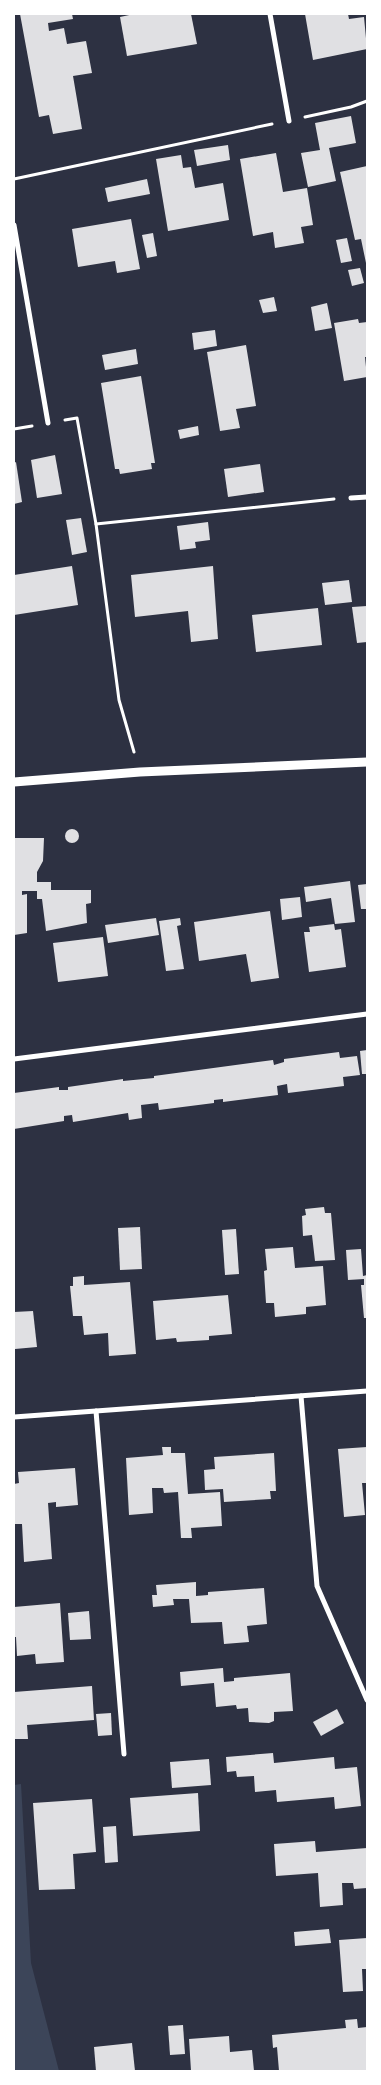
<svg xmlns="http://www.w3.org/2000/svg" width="381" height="2085" viewBox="0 0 381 2085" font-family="'Nunito Sans',sans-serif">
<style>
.green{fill:#3c4559}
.building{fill:#e0e0e3}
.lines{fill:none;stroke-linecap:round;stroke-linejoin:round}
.path{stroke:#fff;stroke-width:3}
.minor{stroke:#fff;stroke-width:5}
.tertiary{stroke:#fff;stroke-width:9}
</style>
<rect width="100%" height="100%" fill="#2d3142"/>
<path class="green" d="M21,1784L31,1963L59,2071H14V1785Z"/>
<g class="building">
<path d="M20,14H72L73,19L48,23L49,31L64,28L67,44L86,41L92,73L73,76L82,129L53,134L49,115L39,117Z"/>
<path d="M134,14H191L197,44L127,56L120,17Z"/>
<path d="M305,14H348L349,19L364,17L367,49L313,60Z"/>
<path d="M351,116L356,143L329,148L336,181L308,187L301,153L320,150L315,123Z"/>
<path d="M228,145L230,160L197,166L194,150Z"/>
<path d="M276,153L283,192L307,188L313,225L301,227L304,243L275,248L273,232L253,236L240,159Z"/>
<path d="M181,155L183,168L191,167L195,188L223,183L229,220L168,231L156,159Z"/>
<path d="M367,166V263H366L361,239L355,240L340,172Z"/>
<path d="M147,179L150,194L108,202L105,188Z"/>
<path d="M131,219L140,269L117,273L115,261L78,267L72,229Z"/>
<path d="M153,233L157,256L147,258L142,235Z"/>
<path d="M347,238L352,261L341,263L336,240Z"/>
<path d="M360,268L364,283L352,286L348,270Z"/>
<path d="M274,297L277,311L263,313L259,300Z"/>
<path d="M327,303L332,328L315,331L311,307Z"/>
<path d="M358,319L359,323L367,322V357H365L367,377L344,381L334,323Z"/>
<path d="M215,330L217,346L194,350L192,333Z"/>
<path d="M246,345L256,406L236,409L240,428L220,431L207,352Z"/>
<path d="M136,349L138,364L105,370L102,355Z"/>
<path d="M141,376L155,463H151L152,469L120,474L119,469H115L101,383Z"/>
<path d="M198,426L199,435L180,439L178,430Z"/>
<path d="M55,455L62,494L37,498L31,460Z"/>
<path d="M16,462L22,502L14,504V463Z"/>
<path d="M260,464L264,492L228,497L224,469Z"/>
<path d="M81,518L87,552L72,555L66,520Z"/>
<path d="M208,522L210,540L195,542L196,548L180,550L177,526Z"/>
<path d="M72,566L78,605L14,615V575Z"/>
<path d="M213,566L218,639L191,642L188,611L135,617L131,575Z"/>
<path d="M349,580L352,602L325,605L322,583Z"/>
<path d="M367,606V642L357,643L352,607Z"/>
<path d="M318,608L322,645L256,652L252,615Z"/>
<circle cx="72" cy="836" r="7"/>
<path d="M14,838H44L43,861L37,872V882H51V890H91V903L86,904L87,923L46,931L42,899H37V891H22V895L27,894V933L14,935Z"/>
<path d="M350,881L355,922L335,924L331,898L306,902L304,887Z"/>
<path d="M367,884V909H361L358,885Z"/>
<path d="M300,897L302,917L282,920L280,899Z"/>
<path d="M270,911L279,978L251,982L246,954L199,961L194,922Z"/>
<path d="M156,918L159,935L108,943L105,925Z"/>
<path d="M180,918L181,925L177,926L184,969L166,971L159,921Z"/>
<path d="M334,924L335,930L341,929L346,967L309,972L304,932H310L309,927Z"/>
<path d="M103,937L108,976L58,982L53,943Z"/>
<path d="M367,1050V1074H362L360,1051Z"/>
<path d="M339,1052L340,1058L357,1056L360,1075L343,1077L344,1086L288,1093L287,1084L277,1086L278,1095L223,1102V1099L214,1100V1103L159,1110L158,1103L141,1105L142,1118L129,1120L128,1113L73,1122L72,1115L64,1116V1121L14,1129V1093L59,1087V1090H68V1087L123,1079V1081L154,1078V1076L273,1060L274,1065L284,1062V1059Z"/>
<path d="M324,1207L325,1213H331L335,1260L315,1261L312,1235L303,1236L302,1216L306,1215L305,1209Z"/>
<path d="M140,1227L142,1269L120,1270L118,1228Z"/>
<path d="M236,1229L239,1274L225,1275L222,1230Z"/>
<path d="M293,1247L295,1268L323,1266L326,1305L306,1307V1314L275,1317L274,1303H266L264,1271L267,1270L265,1249Z"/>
<path d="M361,1249L363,1276L367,1275V1318H364L361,1285H364V1279L348,1280L346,1250Z"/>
<path d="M84,1276V1285L130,1282L136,1354L109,1356L108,1333L84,1335L82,1316H73L70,1286H73V1277Z"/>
<path d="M228,1295L232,1334L209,1336V1340L177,1342L176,1338L156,1340L153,1301Z"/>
<path d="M33,1311L37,1347L15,1349L14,1312Z"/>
<path d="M162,1447H171V1453H185L188,1494L220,1492L222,1526L191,1528L192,1538H181L178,1492L164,1493L163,1488H152L153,1513L129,1515L126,1458L163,1455Z"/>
<path d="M367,1447V1483H362L365,1515L344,1517L338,1449Z"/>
<path d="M274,1453L276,1491H270L271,1499L224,1502L223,1489L205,1490L204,1470L215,1469L214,1457Z"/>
<path d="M75,1468L78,1505L56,1507V1502L48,1503L52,1559L24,1562L22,1524H14V1484L19,1483L18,1472Z"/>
<path d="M196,1582V1596L208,1595V1592L264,1588L267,1624L247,1626L249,1642L224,1644L222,1622L191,1623L189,1599H173L174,1605L153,1607L152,1595H157L156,1585Z"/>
<path d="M60,1603L64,1662L36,1664L35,1654L17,1656L16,1637H14V1607Z"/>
<path d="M89,1611L91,1639L70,1640L68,1613Z"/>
<path d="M223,1668L224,1682L234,1681V1678L290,1673L293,1711L274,1712V1721L269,1723L249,1722L248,1708L237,1709L236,1705L216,1707L214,1683L181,1686L180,1672Z"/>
<path d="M92,1686L94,1720L27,1725L28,1739H14V1692Z"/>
<path d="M337,1709L344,1723L321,1736L313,1722Z"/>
<path d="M111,1713L112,1735L98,1736L96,1714Z"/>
<path d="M273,1753L274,1763L334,1757L335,1769L357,1767L361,1806L335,1809L334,1797L277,1802L276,1790L255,1792L254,1776L237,1777L236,1771L227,1772L226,1757Z"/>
<path d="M209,1759L211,1785L172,1788L170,1762Z"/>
<path d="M198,1793L200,1831L133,1836L130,1798Z"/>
<path d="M92,1799L96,1852L73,1854L75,1889L39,1890L33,1803Z"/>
<path d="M116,1826L118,1862L105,1863L103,1827Z"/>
<path d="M315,1841L316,1852L367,1848V1888L354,1889L353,1883H342L343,1905L320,1907L318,1873L276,1876L274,1844Z"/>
<path d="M329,1929L331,1943L295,1946L294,1932Z"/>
<path d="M367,1938V1969H362L363,1991L343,1992L339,1940Z"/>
<path d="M357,2019L358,2028L367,2027V2071H279L277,2047L273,2048L272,2035L346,2028L345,2020Z"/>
<path d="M183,2025L185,2054L170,2055L168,2026Z"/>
<path d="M229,2036L230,2052L252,2050L254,2071H191L189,2039Z"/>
<path d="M132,2043L135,2071H96L94,2047Z"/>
</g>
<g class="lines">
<g class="path">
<path d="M305,117L351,107L367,101"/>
<path d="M14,179L272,124"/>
<path d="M65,420L77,418L96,524L119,700L134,752"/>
<path d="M14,429L32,426"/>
<path d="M96,524L334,499"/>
</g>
<g class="minor">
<path d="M270,14L289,121"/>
<path d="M14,225L48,423"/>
<path d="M351,498L367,497"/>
<path d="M14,1059L367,1014"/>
<path d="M301,1396L317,1586L367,1700"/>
<path d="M96,1411L124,1754"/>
<path d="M14,1417L367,1391"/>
</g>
<path class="tertiary" d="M14,782L140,772L367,762"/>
</g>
<rect width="381" height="2085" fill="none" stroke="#ffffff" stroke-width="30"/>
</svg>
